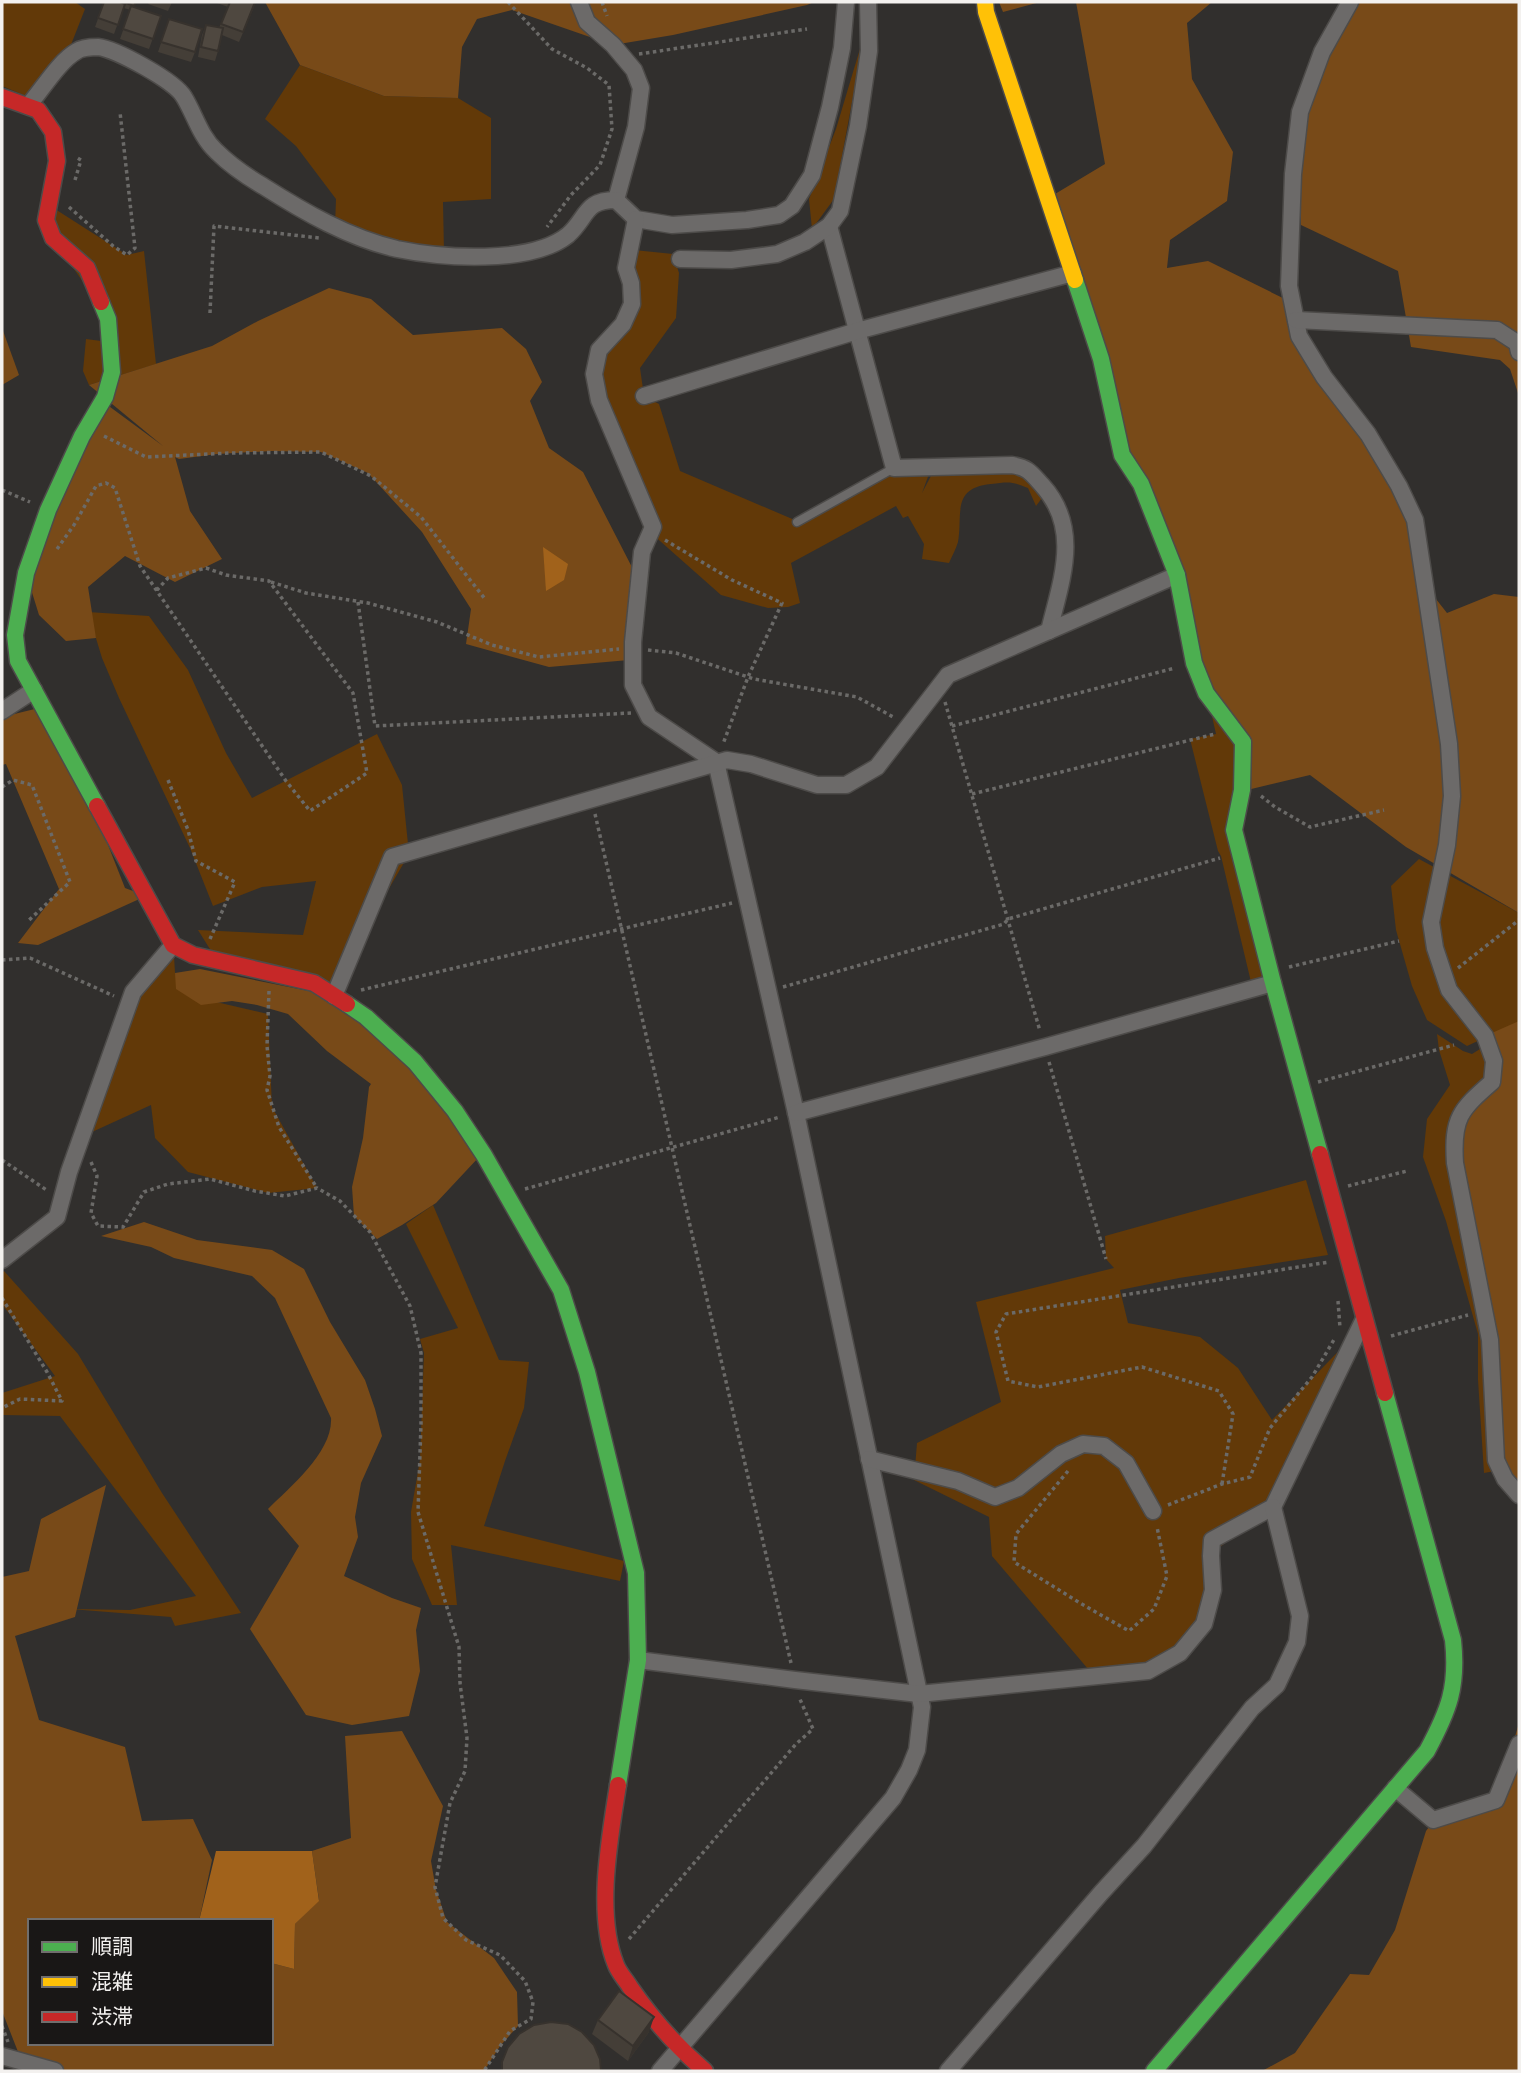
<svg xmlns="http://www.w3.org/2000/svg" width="1521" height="2073" viewBox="0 0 1521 2073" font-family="Signika,'Noto Sans JP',sans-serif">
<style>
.green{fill:#623908}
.forest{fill:#784a18}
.water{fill:#a1621b}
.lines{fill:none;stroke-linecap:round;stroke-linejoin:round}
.lane-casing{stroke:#4d4b49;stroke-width:11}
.street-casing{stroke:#4d4b49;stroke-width:19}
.fast-casing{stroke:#4d4b49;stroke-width:19}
.slow-casing{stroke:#4d4b49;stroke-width:19}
.jam-casing{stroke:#4d4b49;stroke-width:19}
.path{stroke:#6b6a68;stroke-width:3.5;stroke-dasharray:3.5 3.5;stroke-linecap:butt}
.lane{stroke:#6c6a69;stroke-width:8}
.street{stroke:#6c6a69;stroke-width:16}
.fast{stroke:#4caf50;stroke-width:16}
.slow{stroke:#ffc107;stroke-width:16}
.jam{stroke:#c62828;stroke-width:16}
.wall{fill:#443e37}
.shaded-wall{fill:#37322d}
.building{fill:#4f4840;stroke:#37322d;stroke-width:2}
</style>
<rect width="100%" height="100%" fill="#312f2d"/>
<g class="green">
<path d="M2,2H75L85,9L65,60L26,96L2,86Z"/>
<path d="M865,32L834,199L812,229L809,199L836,129Z"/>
<path d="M300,65L384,96L458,98L491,118V199L443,202L444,252H416L335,226L336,199L296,146L265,119Z"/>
<path d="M55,209L127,255L144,251L156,364L89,385L83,371L86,339L109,342L108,319L53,238Z"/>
<path d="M634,250L673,254L679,273L676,318L640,368L644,396L659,404L680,471L797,521L884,470L929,474L922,493L933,472L1020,467L1045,494L1036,506L1028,488C1012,481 1008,482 991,484C951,488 963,514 958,542C956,549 952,556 949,563L922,559L924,544L908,516L903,518L896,506L791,563L800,603L788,607L768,608L721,595L651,533L596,365L623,324Z"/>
<path d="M88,612L149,616L188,670L226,753L252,798L377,734L402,785L409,854L329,992L213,954L198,930L303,935L316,881L262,887L213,906L190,848L119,698L102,658Z"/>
<path d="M1209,703L1243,742L1234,830L1272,979L1251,982L1221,856L1218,851L1190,739L1216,734Z"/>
<path d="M1419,859L1519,913V1022L1467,1046L1427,1020L1412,986L1396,930L1391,886Z"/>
<path d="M174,956L175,973L186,995L268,1014L272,1107L317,1188L268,1193L188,1172L155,1138L151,1105L92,1132L133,992Z"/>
<path d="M1437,1034L1463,1051L1472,1054L1488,1044V1333L1495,1471L1484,1473L1478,1380V1334L1446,1221L1423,1157L1427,1119L1450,1085L1439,1050Z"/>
<path d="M1306,1180L1328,1255L1179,1278L1120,1290L1128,1323L1200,1337L1238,1368L1272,1420L1358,1331L1273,1507L1220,1547L1195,1636L1128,1673L1094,1676L992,1556L989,1517L914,1480L917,1443L1001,1402L976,1302L1114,1268L1106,1259L1105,1236Z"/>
<path d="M433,1205L499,1360L529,1362L524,1408L505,1461L484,1526L624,1561L620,1581L451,1545L457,1605H432L412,1559L411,1512L420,1460L424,1353L420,1339L458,1328L406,1224Z"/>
<path d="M4,1271L78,1354L162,1493L241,1613L175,1626L171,1617L70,1609L130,1610L196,1596L60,1416L2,1415V1393L55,1376L2,1304V1273Z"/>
</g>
<g class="forest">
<path d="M265,2H814L807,5L673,35L613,45L512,10L477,19L462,47L458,98L384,96L300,65Z"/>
<path d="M999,2H1040L1003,12Z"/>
<path d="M1076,2H1212L1187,23L1192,79L1233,152L1227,201L1170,240L1167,268L1208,261L1293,303L1306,347L1412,515L1425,585L1447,613L1494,594L1519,597V913L1406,847L1310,775L1243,791V742L1206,693L1129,449L1055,194L1105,164Z"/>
<path d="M1352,2H1519V396L1510,369L1500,360L1411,347L1398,271L1301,225L1298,133L1337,26Z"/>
<path d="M329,288L371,299L413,335L502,328L526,349L542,382L530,401L549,448L583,472L636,575L629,660L549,667L466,644L471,609L422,532L368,473L321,452L272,451L217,454L179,459L175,457L190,511L222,559L175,582L125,556L88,587L96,638L66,641L39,615L26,573L102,401L163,446L89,385L212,346L258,321Z"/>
<path d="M2,328L19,375L2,385Z"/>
<path d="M43,707L84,784L125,888L146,896L38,945L18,943L59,889L6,764L2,765V717Z"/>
<path d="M200,969L334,996L409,1057L479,1157L436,1203L402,1225L377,1239L354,1216L352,1187L363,1138L369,1087L371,1084L327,1051L288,1014L257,1005L232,1001L201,1005L176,989L175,973Z"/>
<path d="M1519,1021V1494L1496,1460L1490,1340L1453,1137L1492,1082L1485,1036Z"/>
<path d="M144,1222L197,1240L272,1250L304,1269L330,1322L365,1380L375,1409L382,1436L361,1483L355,1517L358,1537L344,1576L392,1598L421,1608L416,1630L420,1671L409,1716L352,1725L306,1715L250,1629L299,1546L268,1509C290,1487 333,1452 331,1418L275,1298L252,1276L174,1258L151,1247L101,1236Z"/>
<path d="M106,1485L75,1617L15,1636L39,1720L125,1747L142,1821L193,1819L212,1860L199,1921H30V2043H271V1963L294,1969L295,1924L319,1900L312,1851L351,1838L345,1736L402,1731L443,1806L431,1861L436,1890L447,1922L494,1958L517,1992L518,2026L500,2046L484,2071H52L22,2062L2,2011V1577L29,1571L41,1519Z"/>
<path d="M1519,1723V2071H1262L1295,2053L1350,1974L1369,1975L1395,1930L1426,1831L1432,1823L1496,1800Z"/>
</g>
<g class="water">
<path d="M543,547L568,564L564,580L546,591Z"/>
<path d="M216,1851H312L319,1901L295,1924L294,1969L271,1963V1921H199Z"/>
</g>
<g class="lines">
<defs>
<path id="lane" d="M797,522L894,468"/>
<g id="street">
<path d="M579,2L587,22L613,45L634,70L641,88L636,127L616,200"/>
<path d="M1350,2L1322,52L1300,112L1293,174L1289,286L1299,336L1324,377L1368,434L1399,486L1415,520L1449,744L1452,796L1447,845L1431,922L1435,948L1449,990L1485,1036L1494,1061L1492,1082C1460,1110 1452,1118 1455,1163L1490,1340L1496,1460L1505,1479L1519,1495"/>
<path d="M28,106C42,90 59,61 77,51C81,48 92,47 98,47C116,49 175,81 184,97C195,115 200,136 216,151C230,165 246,176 263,186C304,212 349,238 397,249C441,258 531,265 568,235C588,217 584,200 616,200L636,219L672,225L747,220L779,215L792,206L812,175L830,107L842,48L846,2"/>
<path d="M636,219L626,268L631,283L632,304L623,324L599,350L594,374L599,400L653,527L642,552L633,642V685L649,717L716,762L796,1113L922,1707L917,1750L909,1770L893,1798L660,2071"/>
<path d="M829,226L894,468L1012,465C1029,468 1031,473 1042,485C1082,529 1061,581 1049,631"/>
<path d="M680,259L731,260L777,254L805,242L829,226L840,211L858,126L869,51L868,2"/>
<path d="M1296,320L1497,330L1517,343L1519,352"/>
<path d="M644,396L857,331L1073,273"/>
<path d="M2,711L34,690"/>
<path d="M334,996L392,857L727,760L751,764L817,785H846L877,767L948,675L1177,575"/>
<path d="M796,1113L1045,1047L1273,983"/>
<path d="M2,1260L57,1217L69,1172L133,992L173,945"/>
<path d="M869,1459L958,1481L995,1497L1018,1488L1061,1454L1083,1444L1104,1446L1126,1463L1153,1511"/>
<path d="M638,1660L795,1680L919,1694L1148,1671L1180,1653L1204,1624L1213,1590L1211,1556L1212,1540L1273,1507L1364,1319"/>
<path d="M1395,1788L1433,1820L1496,1800L1519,1744"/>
<path d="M2,2056L55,2071"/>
<path d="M948,2071L1101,1893L1144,1846L1252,1708L1277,1685L1297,1642L1300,1616L1273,1507"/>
</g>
<g id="fast">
<path d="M1075,280L1101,359L1122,455L1141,484L1177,575L1194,663L1206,693L1243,742L1242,790L1234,830L1272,979L1320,1154"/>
<path d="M97,806L18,661L15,635L26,573L48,510L82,436L105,397L112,372L108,319L101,302"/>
<path d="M347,1004L366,1017L415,1062L455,1111L484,1155L561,1290L587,1372L636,1573L638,1660L618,1785"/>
<path d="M1154,2071L1427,1751C1449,1710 1458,1687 1453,1640L1385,1393"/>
</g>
<path id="slow" d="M985,2L986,12L1075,280"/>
<g id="jam">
<path d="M2,97L38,110L53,132L57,161L46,220L53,238L87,268L101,302"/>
<path d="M97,806L173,945L193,955L314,983L347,1004"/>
<path d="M1320,1154L1385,1393"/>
<path d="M618,1785C610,1837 595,1914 616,1965C619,1973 626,1980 630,1987C652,2019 676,2046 705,2071"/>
</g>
</defs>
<use href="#lane" class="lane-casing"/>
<use href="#street" class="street-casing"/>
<use href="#fast" class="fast-casing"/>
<use href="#slow" class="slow-casing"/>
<use href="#jam" class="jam-casing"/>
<g class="path">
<path d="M508,2L552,49L587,68L609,85L612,129L600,165L571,195L547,227"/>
<path d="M602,2L607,16"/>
<path d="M639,54L807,29"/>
<path d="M75,180L81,160L76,157"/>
<path d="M69,207L113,246L127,255L135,248L120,112"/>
<path d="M210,313L214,226L319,238"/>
<path d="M104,436L146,457L230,453L321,452L371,476L421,517L485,599"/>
<path d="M2,490L30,502"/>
<path d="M665,540L732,580L782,603L748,677L723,744"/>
<path d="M57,549L74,525L96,486L106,483L115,488L140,566L286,781L310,811L367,773L353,693L269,581L226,575L206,568L168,578L157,590"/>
<path d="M271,582L306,593L368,603L437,622L492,645L539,657L619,649"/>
<path d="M358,602L375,726L631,713"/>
<path d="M648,650L676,653L754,679L857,697L895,718"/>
<path d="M945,702L1040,1031"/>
<path d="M952,726L1175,668"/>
<path d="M168,780L188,830L196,861L235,882L210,939"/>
<path d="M2,787L13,780L32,785L70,882L27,922"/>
<path d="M972,794L1215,734"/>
<path d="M1261,796L1275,807L1310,827L1384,810"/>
<path d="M595,814L791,1663"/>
<path d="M2,960L30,958L114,996"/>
<path d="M1289,967L1399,941"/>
<path d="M1458,968L1519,920"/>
<path d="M783,987L1004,924L1008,919L1220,858"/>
<path d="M361,990L732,903"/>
<path d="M269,991L267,1046L270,1076L267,1090L279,1127L317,1188"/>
<path d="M1049,1062L1106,1259"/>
<path d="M1318,1082L1454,1045"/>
<path d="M2,1160L48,1191"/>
<path d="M91,1162L97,1176L91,1213L98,1226L123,1227L144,1192L168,1184L210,1179L255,1191L285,1196L317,1188L340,1201L370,1232L410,1306L421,1353V1424L418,1512L459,1647L460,1683L467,1738L465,1771L450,1803L435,1887L443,1918L466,1940L500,1955L525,1981L533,2002L531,2019L510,2031L484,2071"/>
<path d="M1348,1186L1407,1171"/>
<path d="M525,1189L780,1117"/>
<path d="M2,1298L47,1372L62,1401L20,1399L2,1408"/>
<path d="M1338,1301L1340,1328"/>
<path d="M1391,1336L1468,1315"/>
<path d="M1068,1471L1016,1534L1014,1562L1080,1603L1129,1631L1154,1609L1167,1576L1157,1527"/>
<path d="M1222,1484L1233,1414L1219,1391L1142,1367L1038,1387L1008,1381L996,1332L1006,1314L1329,1262"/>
<path d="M1168,1505L1222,1484L1250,1477L1270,1428L1312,1377L1335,1338"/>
<path d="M629,1939L796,1744L813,1729L799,1697"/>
<path d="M2,2026L8,2042"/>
</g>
<use href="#lane" class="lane"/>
<use href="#street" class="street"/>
<use href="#fast" class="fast"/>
<use href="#slow" class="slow"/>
<use href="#jam" class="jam"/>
</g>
<g class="wall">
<path d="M104,2L125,4L114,34L95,27Z"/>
<path d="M126,2L134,7L161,16L149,49L120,39L130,10L124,8Z"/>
<path d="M149,2H172L168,11L148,4Z"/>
<path d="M217,2H256L239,42L222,35L218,51L215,61L198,57L202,35L206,25L219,28L228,7L217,3Z"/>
<path d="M169,19L195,52L191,62L158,52Z"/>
<path d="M598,2020L649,2032L628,2061L592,2034Z"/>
</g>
<path class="shaded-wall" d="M654,2017L649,2032L628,2061L633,2046Z"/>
<g class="building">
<path d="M104,2H120L125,4L118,25L98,18Z"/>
<path d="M126,2H136L134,6L126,3Z"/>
<path d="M230,2H255L243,32L221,24Z"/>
<path d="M131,6L161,16L153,39L123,29Z"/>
<path d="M169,19L202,29L195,52L161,42Z"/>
<path d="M206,25L223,28L218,51L201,47Z"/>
<path d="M619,1991L654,2017L633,2046L598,2020Z"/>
<path d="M551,2022L568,2024L582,2032L594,2045L600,2059L601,2071H502V2062L508,2047L519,2034L534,2025Z"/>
</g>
<rect width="1521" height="2073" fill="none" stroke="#f3f1ef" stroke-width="7"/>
<rect x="28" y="1919" width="245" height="126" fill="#191716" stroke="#706e6d" stroke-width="2"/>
<rect x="42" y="1942" width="35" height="10" fill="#4caf50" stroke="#706e6d" stroke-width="2"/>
<text x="91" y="1954" font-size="21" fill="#f3f1ef">順調</text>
<rect x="42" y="1977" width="35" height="10" fill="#ffc107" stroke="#706e6d" stroke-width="2"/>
<text x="91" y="1989" font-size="21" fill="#f3f1ef">混雑</text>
<rect x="42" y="2012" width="35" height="10" fill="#c62828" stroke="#706e6d" stroke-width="2"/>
<text x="91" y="2024" font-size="21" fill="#f3f1ef">渋滞</text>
</svg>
